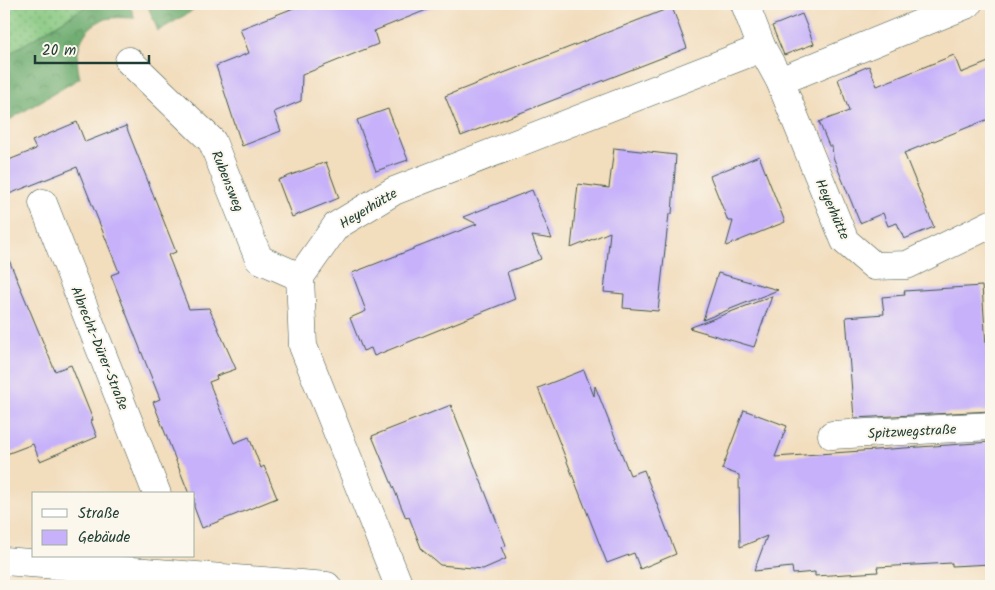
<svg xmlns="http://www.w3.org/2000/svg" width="995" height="590" viewBox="0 0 995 590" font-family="Kalam,sans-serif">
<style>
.grass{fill:url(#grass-dots);stroke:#53825a}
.forest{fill:url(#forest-crowns);stroke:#467452}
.building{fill:#c6b1fa}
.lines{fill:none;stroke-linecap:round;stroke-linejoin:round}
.minor-casing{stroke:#3f5549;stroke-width:29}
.minor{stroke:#fff;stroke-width:28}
.labels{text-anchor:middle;stroke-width:4;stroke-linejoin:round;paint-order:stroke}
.street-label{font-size:14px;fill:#1f3d34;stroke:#fbf7ec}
</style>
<defs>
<pattern id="grass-dots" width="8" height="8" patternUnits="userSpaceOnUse" patternTransform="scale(1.25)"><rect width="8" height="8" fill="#87c881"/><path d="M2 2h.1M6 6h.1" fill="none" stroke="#6ea46a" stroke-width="1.8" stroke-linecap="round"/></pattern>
<pattern id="forest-crowns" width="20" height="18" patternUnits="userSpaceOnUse" patternTransform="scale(1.25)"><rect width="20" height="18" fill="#6dac6f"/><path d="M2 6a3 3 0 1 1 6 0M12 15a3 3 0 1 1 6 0" fill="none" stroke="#598d5c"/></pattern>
</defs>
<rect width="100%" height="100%" fill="#fbf7ec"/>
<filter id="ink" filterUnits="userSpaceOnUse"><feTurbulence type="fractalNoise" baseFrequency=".02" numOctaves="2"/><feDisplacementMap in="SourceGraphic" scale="10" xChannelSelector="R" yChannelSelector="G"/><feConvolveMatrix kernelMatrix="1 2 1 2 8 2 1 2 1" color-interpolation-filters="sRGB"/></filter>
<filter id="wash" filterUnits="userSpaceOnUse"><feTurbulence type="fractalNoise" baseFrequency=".0096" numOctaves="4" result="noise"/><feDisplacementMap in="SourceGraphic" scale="20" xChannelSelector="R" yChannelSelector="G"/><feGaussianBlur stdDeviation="1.12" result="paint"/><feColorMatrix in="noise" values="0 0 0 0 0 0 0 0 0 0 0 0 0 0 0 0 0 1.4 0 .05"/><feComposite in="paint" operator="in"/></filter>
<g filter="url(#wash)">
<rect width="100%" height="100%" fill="#f2ddbd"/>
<path class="grass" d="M9,4H90L4,57V7Z"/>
<g class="forest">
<path d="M90,4H129L135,18C124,18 110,16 100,21C78,32 74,57 80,78L4,123V57Z"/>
<path d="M147,4H204L158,31Z"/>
</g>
<g id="blocks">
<g class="building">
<path d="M304,4L439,5L374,31L378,44L302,75L301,101L274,112L281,131L242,146L216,66L249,53L240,29Z"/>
<path d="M672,7L687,48L461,136L445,96Z"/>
<path d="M802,14L814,44L784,55L772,26Z"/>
<path d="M954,55L961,73L991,61V118L904,153L934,227L904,239L897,223L888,226L883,213L860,223L833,157L832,146H829L819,122L849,111L838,79L869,66L877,86Z"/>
<path d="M388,109L408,160L376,171L357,120Z"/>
<path d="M77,122L85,142L126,126L176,252L168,255L189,309L209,308L236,369L216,376L217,379L209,382L221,412L234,443L249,437L261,468L264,466L277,498L202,528L194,507V494H189L153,402L160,399L111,275L119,272L77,167L4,196V162L36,149L32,141Z"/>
<path d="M614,148L676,155L672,214H669L658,311L623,308L624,294L604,292L610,232L571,248L578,184L609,188Z"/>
<path d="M759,156L785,222L726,246L733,221H728L710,176Z"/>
<path d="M326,162L339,198L292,217L278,180Z"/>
<path d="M532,190L552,239L532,236L541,259L507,272L515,299L374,356L371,348L363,351L350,318L366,311L352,273L477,224L463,217Z"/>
<path d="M4,248L55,371L71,365L93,420L91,421L97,437L40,461L33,444L4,455Z"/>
<path d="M718,273L778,290L703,320Z"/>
<path d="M982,286L986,346H991V411L854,418L846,317L884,314L882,297L905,295L904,291Z"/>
<path d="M772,296L754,347L689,328Z"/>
<path d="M584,370L594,396L595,386L630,475L644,470L676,554L640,569L634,553L607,563L538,388Z"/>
<path d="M451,405L506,545L501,547L506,559L483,569L440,565L422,550L409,517L406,518L372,436Z"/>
<path d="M744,410L787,426L775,457L991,442V564L952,566V563L877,567L878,572L815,576V572L793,574L792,567L754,571L767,536L740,547L739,475L722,469Z"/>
</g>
</g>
</g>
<g filter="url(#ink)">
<use href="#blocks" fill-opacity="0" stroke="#3f5549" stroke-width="1"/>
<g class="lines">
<defs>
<g id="minor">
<path d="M745,4L762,48L780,81L845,241L874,266L907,265L991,224"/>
<path d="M129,61L212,141L259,259L300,277"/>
<path d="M780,81L968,4"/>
<path d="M43,203L157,494"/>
<path d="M832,435L991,426"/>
<path d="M4,561L327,586"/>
<path d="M399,586L303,346L300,277L336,226L394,191L762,48"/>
</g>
</defs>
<use href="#minor" class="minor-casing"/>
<use href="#minor" class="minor"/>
</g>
</g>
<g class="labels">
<g class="street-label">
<text transform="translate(228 181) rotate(68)" y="5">Rubensweg</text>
<text transform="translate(368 208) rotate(-31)" y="5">Heyerhütte</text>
<text transform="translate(833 209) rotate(66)" y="5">Heyerhütte</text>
<text transform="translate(100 348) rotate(68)" y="5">Albrecht-Dürer-Straße</text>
<text transform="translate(912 431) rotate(-3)" y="5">Spitzwegstraße</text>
</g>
</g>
<rect width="995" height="590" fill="none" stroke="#fbf7ec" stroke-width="20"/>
<rect x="32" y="492" width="162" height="65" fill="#fbf7ec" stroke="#a3ada2"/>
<rect x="42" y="509" width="25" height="8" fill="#ffffff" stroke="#a3ada2"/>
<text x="78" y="518" font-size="15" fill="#1f3d34">Straße</text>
<rect x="42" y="530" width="25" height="15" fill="#c6b1fa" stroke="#a3ada2"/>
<text x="78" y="542" font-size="15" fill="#1f3d34">Gebäude</text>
<path d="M35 55v8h114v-8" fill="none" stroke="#1f3d34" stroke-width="2.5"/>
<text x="42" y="55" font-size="15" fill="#1f3d34" stroke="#fbf7ec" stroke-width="4" paint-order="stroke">20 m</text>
</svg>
